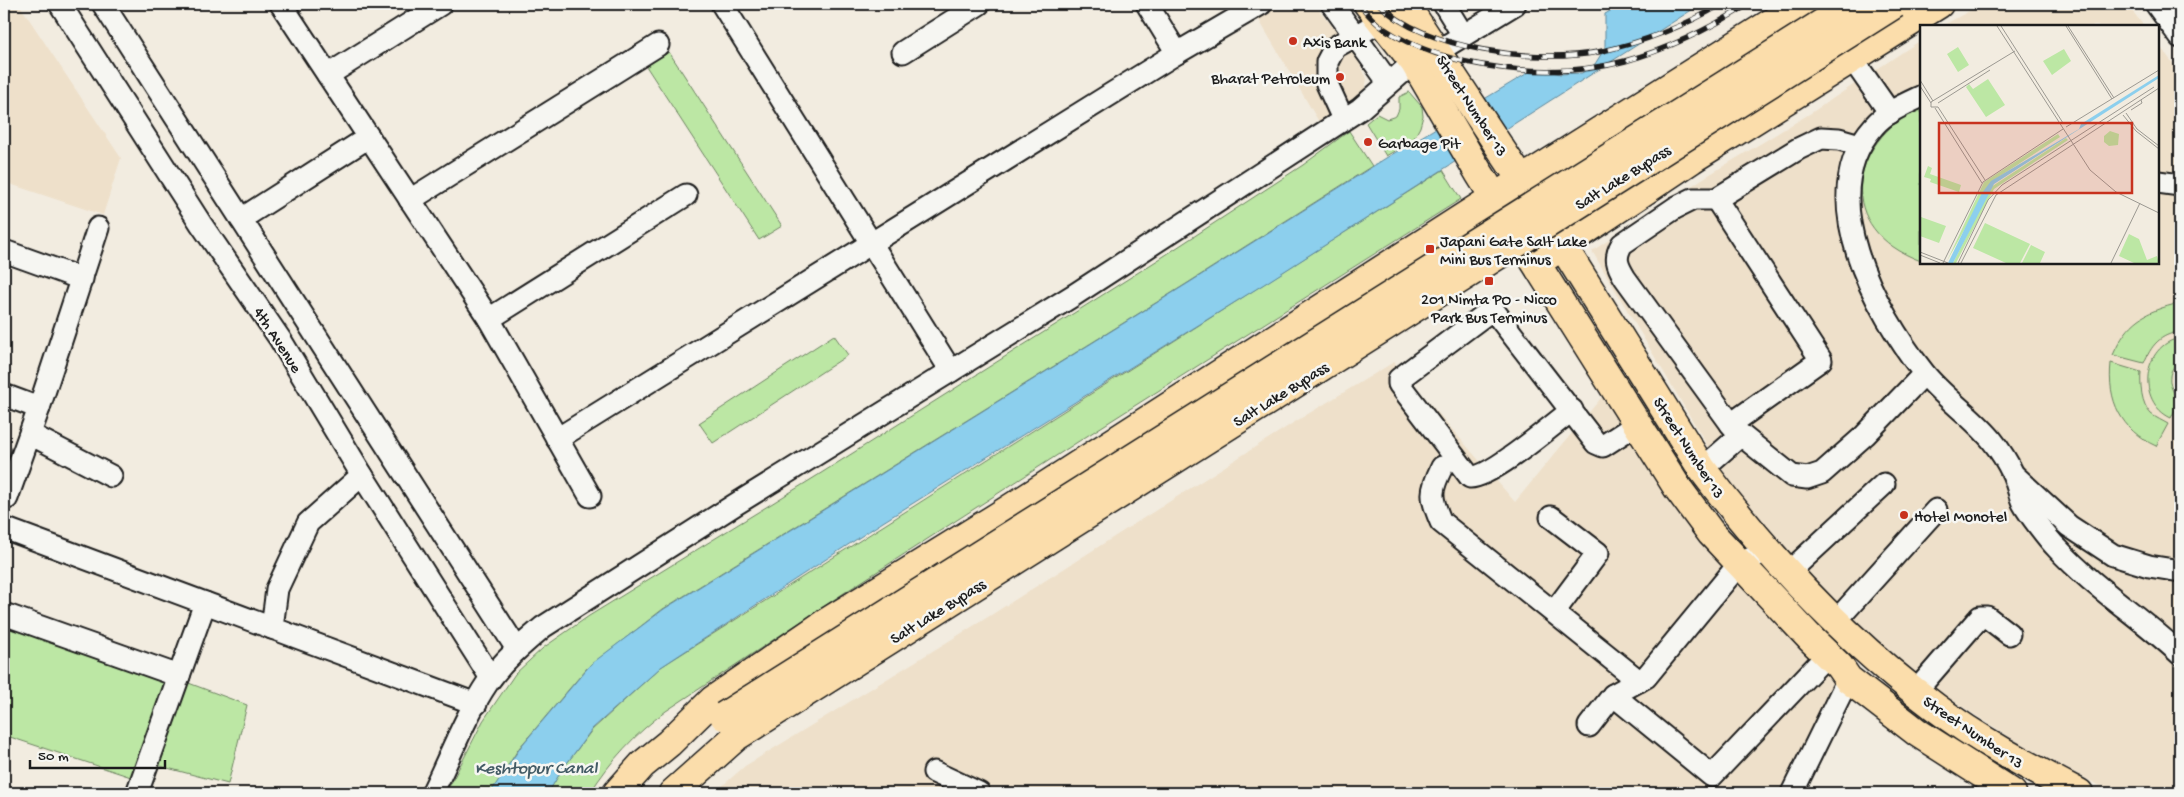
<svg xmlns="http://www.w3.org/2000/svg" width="2184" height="797" viewBox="0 0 2184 797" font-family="'Gochi Hand',sans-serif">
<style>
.built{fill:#eee0ca}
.green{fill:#bce7a4;stroke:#6c8260}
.water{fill:#8ccfed;stroke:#5f8799}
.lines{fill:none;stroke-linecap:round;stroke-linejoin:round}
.minor-casing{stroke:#1c1c1c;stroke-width:25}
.major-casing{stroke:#1c1c1c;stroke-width:31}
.minor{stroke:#f6f6f2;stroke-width:21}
.major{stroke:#fbddab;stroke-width:28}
.rail-casing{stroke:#1c1c1c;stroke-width:5.5}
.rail{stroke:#f6f6f2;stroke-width:4;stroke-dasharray:11;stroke-linecap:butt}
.major-bridge-casing{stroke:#1c1c1c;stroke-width:31;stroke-linecap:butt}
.major-bridge{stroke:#fbddab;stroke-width:28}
.poi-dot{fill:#c8321e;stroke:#f6f6f2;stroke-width:2}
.labels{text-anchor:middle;stroke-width:5;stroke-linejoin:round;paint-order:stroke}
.poi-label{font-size:16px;fill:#1c1c1c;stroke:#f6f6f2;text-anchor:start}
.street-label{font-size:16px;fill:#1c1c1c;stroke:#f6f6f2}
.water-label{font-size:18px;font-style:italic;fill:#435b65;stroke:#f6f6f2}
.inset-road{fill:none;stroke:#9c9992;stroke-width:1}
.view{fill:#c8321e;fill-opacity:0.15;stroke:#c8321e;stroke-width:2.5}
.inset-edge{fill:none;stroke:#1c1c1c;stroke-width:2.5}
</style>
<rect width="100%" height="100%" fill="#f2ece0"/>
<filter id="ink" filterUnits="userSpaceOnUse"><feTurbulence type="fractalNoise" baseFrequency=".02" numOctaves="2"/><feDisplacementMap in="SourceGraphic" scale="10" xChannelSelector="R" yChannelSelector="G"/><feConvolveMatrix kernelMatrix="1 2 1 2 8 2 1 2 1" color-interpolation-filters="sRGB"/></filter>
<g filter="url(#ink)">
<g class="built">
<path d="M4,4H19L121,158L103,215L4,182Z"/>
<path d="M1276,4H1314L1354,52L1367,79L1364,94L1332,144L1256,15Z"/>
<path d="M1976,4H2127L2144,26H1942L1971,10Z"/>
<path d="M1921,40L1922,262H2158V44L2180,72V793H2114L2030,750L1928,685L1808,578L1751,510L1717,462L1592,251L1702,179L1811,113Z"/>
<path d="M1394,362L1515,502L1606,392L1633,445L1693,526L1854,695L1804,793H714L745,766L988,617L1293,423Z"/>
</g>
<g class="green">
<path d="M669,52L782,226L759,240L646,66Z"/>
<path d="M1409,92L1422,107L1423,116L1420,127L1413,140L1386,156L1366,123L1377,114L1387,119L1396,116L1399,109V97Z"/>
<path d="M1921,106V261C1834,229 1847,144 1921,106Z"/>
<path d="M1349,131L1372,166L1183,286L663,609L587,668L519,748L491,793H446L483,721L515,674L543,648L589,616L815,477L1161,258L1303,165Z"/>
<path d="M1443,170L1461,199L1076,443L844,593L666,711C635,734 611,760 590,793H548L561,771L592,730L661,667Z"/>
<path d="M2180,303V332C2160,334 2151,346 2144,363L2113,355C2128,321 2145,311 2180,303Z"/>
<path d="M834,335L848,355L713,443L699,423Z"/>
<path d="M2180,338V361C2165,371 2168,389 2180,400L2171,418C2136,402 2142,345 2180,338Z"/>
<path d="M2111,363L2141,372C2140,384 2141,404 2151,414C2156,418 2163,421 2168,424L2156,446C2121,430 2107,401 2111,363Z"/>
<path d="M4,620L178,679L247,705L228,784L141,761L134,778L4,735Z"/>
</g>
<path class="water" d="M1622,4H1701L1269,281L883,522L661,667L592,729L562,770L548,793H490L522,745L591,664L664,609L1190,282L1386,158L1536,68L1560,74L1582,73L1595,64L1605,48V14Z"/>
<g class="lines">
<defs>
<g id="minor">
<path d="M60,4L201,224L280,339L362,475L491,678"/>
<path d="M103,4L517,649"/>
<path d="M281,4L489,319L590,496"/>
<path d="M722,4L951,371"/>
<path d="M1147,4L1177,53"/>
<path d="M1332,4L1389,83"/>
<path d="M1444,4L1463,35"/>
<path d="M1814,4L1890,113"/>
<path d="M2156,4L2180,37"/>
<path d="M1438,51L1515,4"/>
<path d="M903,52L979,4"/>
<path d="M328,75L441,4"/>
<path d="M1922,96C1905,104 1886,112 1874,126C1811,196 1876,312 1924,373C1943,397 1971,415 1991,439C1999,449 2008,463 2013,474C2017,483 2019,494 2023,503C2029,514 2048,539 2057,548C2094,588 2141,617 2180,654"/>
<path d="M1343,119L1327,84V62L1335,47L1382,21"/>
<path d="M2158,182L2180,185"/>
<path d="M1716,199L1821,360L1731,424L1739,434"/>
<path d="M410,200L658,45"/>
<path d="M241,219L369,137"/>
<path d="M4,251L82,279"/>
<path d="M489,319L686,195"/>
<path d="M4,395L39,408L7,498H4"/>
<path d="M39,408L98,228"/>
<path d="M1572,410C1554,424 1489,479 1470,477L1399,384V379L1490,311H1494L1596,443L1603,446L1637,424"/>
<path d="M1731,424L1625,278C1617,265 1614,258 1622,244L1675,208L1693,199H1716L1798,149L1821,138L1839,139L1860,145"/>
<path d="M30,434L111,476"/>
<path d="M557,439L1177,53L1261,4"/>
<path d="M1442,467C1430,491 1430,497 1441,522L1639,681"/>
<path d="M1702,469L1741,435L1792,476L1807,478L1822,473L1865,435L1924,374"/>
<path d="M2015,476L2069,526L2113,555L2149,566L2180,571"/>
<path d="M1551,517L1598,553L1554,612"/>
<path d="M4,528L476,704"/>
<path d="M1789,572L1884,484"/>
<path d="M4,614L179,676"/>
<path d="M1835,622L1936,510"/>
<path d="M272,628L277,589L308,523L362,475"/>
<path d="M1916,691L1980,617H1987L2009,634"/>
<path d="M1613,695L1712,776L1827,655"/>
<path d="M1589,726L1613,695L1646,677L1739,564L1768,550"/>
<path d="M934,772L979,793"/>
<path d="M137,793L205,603"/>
<path d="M432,793C450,757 465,716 488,682C503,661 523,644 543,627L736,504L1074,295L1360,109L1414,62"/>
<path d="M1792,793L1848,679"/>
</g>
<g id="major">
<path d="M1368,4L1414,62L1479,173L1617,392L1677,487L1711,533L1811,639L1839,666L1848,679L1918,733L2012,793"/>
<path d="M1405,4L1522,181L1702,469C1769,558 1847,641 1935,707C1980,741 2030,767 2079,793"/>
<path d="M1547,256L1692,159L1939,4"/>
<path d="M617,793L642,765L669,743L713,700L824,624L997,517L1495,197L1801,4"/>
<path d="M673,793L737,736"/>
</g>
</defs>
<use href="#minor" class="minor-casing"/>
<use href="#major" class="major-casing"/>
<use href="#minor" class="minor"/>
<use href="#major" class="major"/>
<defs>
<g id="rail">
<path d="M1359,4C1366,12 1374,22 1383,28C1446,70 1552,81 1625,61C1669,49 1711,28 1749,4"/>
<path d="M1379,4C1424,50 1537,64 1598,52C1641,43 1685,26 1722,4"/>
</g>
</defs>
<use href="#rail" class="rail-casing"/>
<use href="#rail" class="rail"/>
<defs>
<g id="major-bridge">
<path d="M724,716L1853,4"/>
<path d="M737,736L1895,4"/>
</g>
</defs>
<use href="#major-bridge" class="major-bridge-casing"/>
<use href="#major-bridge" class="major-bridge"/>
</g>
</g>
<g class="poi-dot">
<circle cx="1293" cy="41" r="5"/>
<circle cx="1340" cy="77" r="5"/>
<circle cx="1368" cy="142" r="5"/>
<rect x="1425" y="244" width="10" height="10" rx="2.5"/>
<rect x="1484" y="276" width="10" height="10" rx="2.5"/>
<circle cx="1904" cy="515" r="5"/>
</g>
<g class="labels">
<g class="poi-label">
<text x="1303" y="47">Axis Bank</text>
<text x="1330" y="83" text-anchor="end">Bharat Petroleum</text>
<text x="1378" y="148">Garbage Pit</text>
<text x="1440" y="246">Japani Gate Salt Lake<tspan x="1440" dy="18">Mini Bus Terminus</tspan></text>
<text x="1489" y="304" text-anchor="middle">201 Nimta PO - Nicco<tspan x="1489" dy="18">Park Bus Terminus</tspan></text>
<text x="1914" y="521">Hotel Monotel</text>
</g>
<g class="street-label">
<text transform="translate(1473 105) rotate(57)" y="6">Street Number 13</text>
<text transform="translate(1622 176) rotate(-32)" y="6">Salt Lake Bypass</text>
<text transform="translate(279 339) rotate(57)" y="6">4th Avenue</text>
<text transform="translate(1280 393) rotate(-32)" y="6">Salt Lake Bypass</text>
<text transform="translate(1690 447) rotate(57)" y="6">Street Number 13</text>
<text transform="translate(937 610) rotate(-32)" y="6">Salt Lake Bypass</text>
<text transform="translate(1974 731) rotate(34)" y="6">Street Number 13</text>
</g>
<g class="water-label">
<text x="536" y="773">Keshtopur Canal</text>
</g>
</g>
<g transform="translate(1920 25)">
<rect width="239" height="239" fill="#f2ece0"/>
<path d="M38,22L49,40L38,47L27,29ZM144,24L151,36L132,50L123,36ZM68,54L85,80L66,92L46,62L49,59L53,64ZM190,106L199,109L198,120L189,121L184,117V111ZM138,109L140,112L71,157L27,236L64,157ZM146,113L148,115L74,164L36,238H33L71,162ZM8,141L12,143L10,149L41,160L39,167L10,157L11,154L4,152ZM1,192L26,201L19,218L0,211ZM65,198L110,219L100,238H86L53,223ZM209,209L219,214L227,235L237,231L239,238H214L199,231ZM111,220L125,227L120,238H102Z" fill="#bce7a4"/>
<path d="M239,50V53L74,159L33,238H28L62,168L71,156L159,104L161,99Z" fill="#8ccfed"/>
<path class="inset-road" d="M77,1L170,145L196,167L239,188M81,1L143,98M146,1L192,74M148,1L194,73M0,55L13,76M0,61L11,78M18,78L70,45M18,82H11V77L95,26M18,82L65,155M15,83L62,158M211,85L222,78L221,75M206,88L217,104L239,121M203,90L216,106L239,124M146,102L239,45M0,227L28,238M0,230L20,238M23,238L63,157L143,104M38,238L68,175L82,160L234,62M41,238L76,170L239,63M191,238L220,178"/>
<path class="view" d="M19,98H212V168H19Z"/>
<rect width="239" height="239" class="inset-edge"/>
</g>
<rect width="2184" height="797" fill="none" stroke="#f6f6f2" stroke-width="20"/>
<rect x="10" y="10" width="2164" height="777" fill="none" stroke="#1c1c1c" stroke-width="2" filter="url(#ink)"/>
<path d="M30 760v8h135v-8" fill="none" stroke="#1c1c1c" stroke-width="2.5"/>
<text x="38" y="760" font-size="15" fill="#1c1c1c" stroke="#f6f6f2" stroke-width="4" paint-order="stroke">50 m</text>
</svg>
